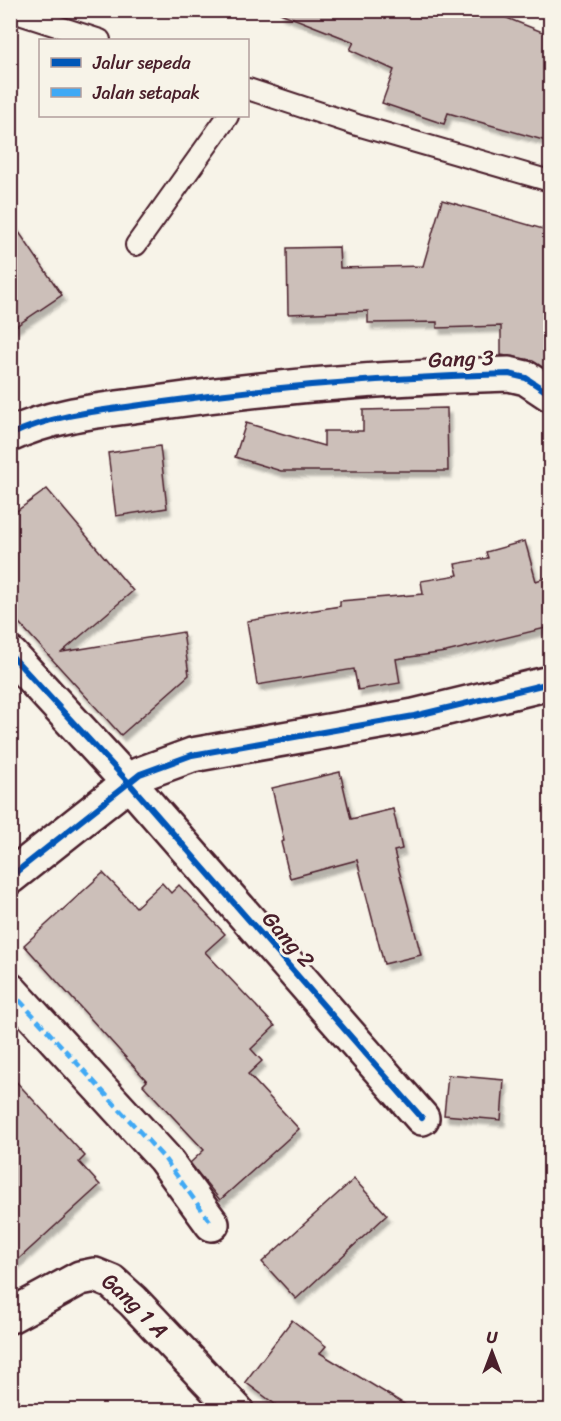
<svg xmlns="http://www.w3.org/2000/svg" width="561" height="1421" viewBox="0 0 561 1421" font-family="Sriracha,sans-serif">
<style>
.building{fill:#ccbfb9;stroke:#4a1f2b;stroke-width:1.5;filter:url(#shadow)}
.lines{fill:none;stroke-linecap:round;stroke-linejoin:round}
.service-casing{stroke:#4a1f2b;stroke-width:24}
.minor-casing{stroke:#4a1f2b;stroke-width:38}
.service{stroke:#f7f3e8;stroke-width:20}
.minor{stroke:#f7f3e8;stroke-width:33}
.quiet{stroke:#3fa9f5;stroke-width:4.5;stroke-dasharray:9 4.5;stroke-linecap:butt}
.cycleway-casing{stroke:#f7f3e8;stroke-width:10}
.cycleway{stroke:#0057b8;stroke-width:6}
.labels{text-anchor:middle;stroke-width:6;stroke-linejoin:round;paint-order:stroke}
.street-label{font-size:22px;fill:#4a1f2b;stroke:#f7f3e8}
</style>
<defs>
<filter id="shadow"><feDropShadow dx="3.5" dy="6" stdDeviation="1.5" flood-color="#0004"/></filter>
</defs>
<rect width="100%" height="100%" fill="#f7f3e8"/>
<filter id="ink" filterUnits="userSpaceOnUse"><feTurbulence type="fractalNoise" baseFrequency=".0167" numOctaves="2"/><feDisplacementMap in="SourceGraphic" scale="12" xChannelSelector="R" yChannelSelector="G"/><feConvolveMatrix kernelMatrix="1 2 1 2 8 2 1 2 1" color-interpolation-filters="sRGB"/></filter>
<g filter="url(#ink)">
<g class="building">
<path d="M280,10H487L550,35V142L448,113L444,124L382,103L394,70L350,50L354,42L280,13Z"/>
<path d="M442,200L550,231V372L530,360L501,355V326L437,328V322L368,323V311L288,314L287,248L339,247L340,268L423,266Z"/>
<path d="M10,219L62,295L10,330Z"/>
<path d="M447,408L448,471H281L235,457L246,423L324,446V431H363V410Z"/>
<path d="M160,446L167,508L116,516L108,453Z"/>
<path d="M47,489L133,591L62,652L183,632L189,675L121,735L10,613V516Z"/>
<path d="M525,541L536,581L550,576V627L446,652L396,659L400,683L358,690L354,669L257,685L247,621L340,606V601L423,594L421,581L458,575L455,564L488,558L486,552Z"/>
<path d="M340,772L351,819L393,809L402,849L394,851L421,955L384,964L357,860L290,878L281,842L284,841L272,788Z"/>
<path d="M103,873L136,907L162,883L171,893L179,885L225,934L205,952L275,1026L251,1049L262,1061L248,1074L299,1129L220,1200L190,1163L204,1150L143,1085L147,1081L24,945Z"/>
<path d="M10,1075L85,1156L79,1162L100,1185L10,1267Z"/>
<path d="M448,1075L504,1080L501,1120L444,1115Z"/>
<path d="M354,1179L387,1215L296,1299L262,1262Z"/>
<path d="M292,1320L326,1346L320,1353L414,1410H283L245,1382Z"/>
</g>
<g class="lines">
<defs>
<g id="service">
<path d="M10,11L100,40"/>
<path d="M248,89L357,125L550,181"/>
<path d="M136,245L228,116"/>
</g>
<g id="minor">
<path d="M10,435C55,413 108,410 156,403C273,386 391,377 509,374L526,378L550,394"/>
<path d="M10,654L129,783L422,1118"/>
<path d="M10,877L140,774L192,755L414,716L550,683"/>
<path d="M10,990L164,1158L212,1224"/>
<path id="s1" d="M10,1316L80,1278L95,1275L112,1282L133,1301L236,1410"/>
</g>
</defs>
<use href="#service" class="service-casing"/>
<use href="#minor" class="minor-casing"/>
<use href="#service" class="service"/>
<use href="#minor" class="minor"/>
<path class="quiet" d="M10,990L164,1158L212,1224"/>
<defs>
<g id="cycleway">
<path d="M10,435C55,413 108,410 156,403C273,386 391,377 509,374L526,378L550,394"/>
<path d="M10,654L129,783L422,1118"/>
<path d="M10,877L140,774L192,755L414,716L550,683"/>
</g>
</defs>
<use href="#cycleway" class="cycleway-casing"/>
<use href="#cycleway" class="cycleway"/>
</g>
</g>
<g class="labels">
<g class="street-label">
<text transform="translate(461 358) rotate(-2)" y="8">Gang 3</text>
<text transform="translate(289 939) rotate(49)" y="8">Gang 2</text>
<text dy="8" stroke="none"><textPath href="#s1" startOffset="146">Gang 1 A</textPath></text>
</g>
</g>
<rect width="561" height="1421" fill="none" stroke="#f7f3e8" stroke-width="36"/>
<rect x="18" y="18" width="525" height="1385" fill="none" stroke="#4a1f2b" stroke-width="2" filter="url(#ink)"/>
<rect x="39" y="39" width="210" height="78" fill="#f7f3e8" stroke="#b29e9c" stroke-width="1.5"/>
<rect x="51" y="58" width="30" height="9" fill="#0057b8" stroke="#b29e9c" stroke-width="1.5"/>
<text x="93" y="69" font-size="18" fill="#4a1f2b">Jalur sepeda</text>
<rect x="51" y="88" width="30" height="9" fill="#3fa9f5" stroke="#b29e9c" stroke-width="1.5"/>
<text x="93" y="99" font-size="18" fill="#4a1f2b">Jalan setapak</text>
<g transform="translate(492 1352)" stroke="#f7f3e8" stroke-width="4.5" paint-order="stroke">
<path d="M0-4.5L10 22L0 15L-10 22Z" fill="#4a1f2b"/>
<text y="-9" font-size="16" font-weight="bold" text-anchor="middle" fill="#4a1f2b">U</text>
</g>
</svg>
